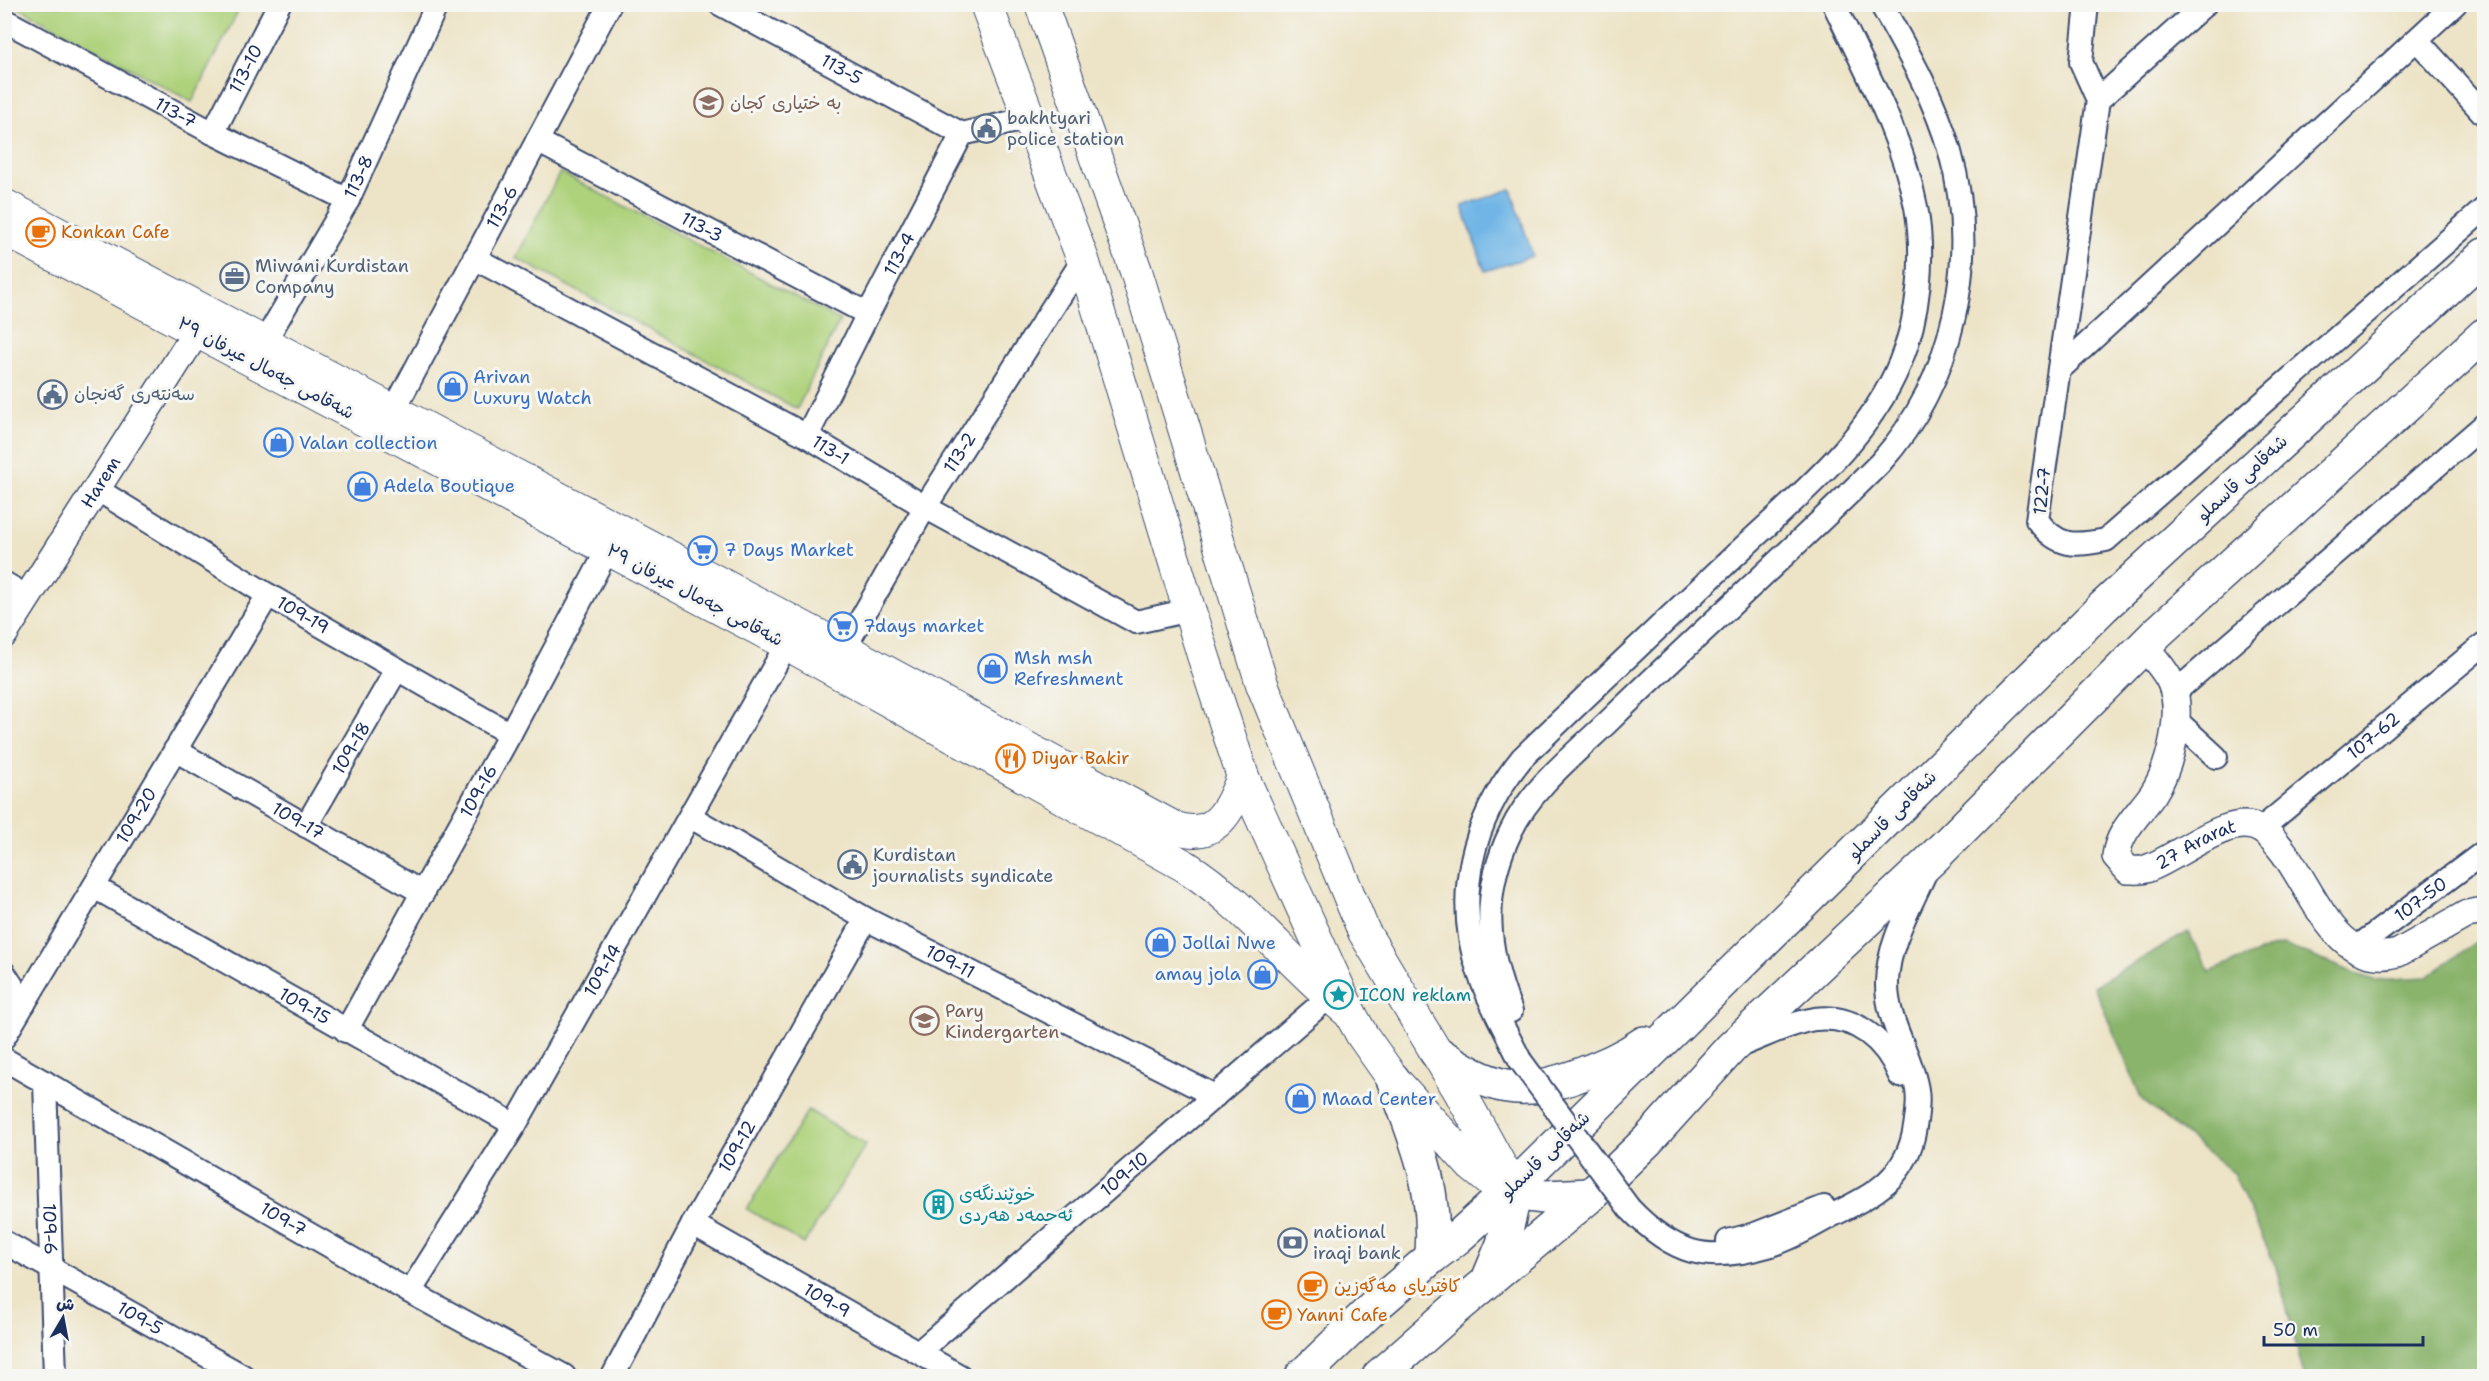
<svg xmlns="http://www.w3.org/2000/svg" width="2489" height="1381" viewBox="0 0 2489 1381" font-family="'Shantell Sans','Playpen Sans Arabic',sans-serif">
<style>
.green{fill:#aed27c;stroke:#64806d;stroke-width:1.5}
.forest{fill:#8ab46c;stroke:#527265;stroke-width:1.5}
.water{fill:#70b5e6;stroke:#4672a2;stroke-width:1.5}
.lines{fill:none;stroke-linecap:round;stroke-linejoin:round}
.minor-casing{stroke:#3a4a6e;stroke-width:26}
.tertiary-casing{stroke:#3a4a6e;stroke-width:30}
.secondary-casing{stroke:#3a4a6e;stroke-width:34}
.primary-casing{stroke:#3a4a6e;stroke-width:36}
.minor{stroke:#fff;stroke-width:22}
.tertiary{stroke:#fff;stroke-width:27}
.secondary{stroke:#fff;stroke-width:32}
.primary{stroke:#fff;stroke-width:33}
.minor-bridge-casing{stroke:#3a4a6e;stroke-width:26;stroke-linecap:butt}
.minor-bridge{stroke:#fff;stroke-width:22}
.labels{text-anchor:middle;stroke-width:6;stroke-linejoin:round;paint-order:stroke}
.street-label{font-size:18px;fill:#1b2f5e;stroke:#f6f6f2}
.education-label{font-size:18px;fill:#785e54;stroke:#f6f6f2;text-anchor:start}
.service-label{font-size:18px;fill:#4e5e75;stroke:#f6f6f2;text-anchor:start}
.food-label{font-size:18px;fill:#c56008;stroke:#f6f6f2;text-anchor:start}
.shop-label{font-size:18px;fill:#366cbe;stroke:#f6f6f2;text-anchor:start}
.culture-label{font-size:18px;fill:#0d838f;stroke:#f6f6f2;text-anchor:start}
</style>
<rect width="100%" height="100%" fill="#f6f6f2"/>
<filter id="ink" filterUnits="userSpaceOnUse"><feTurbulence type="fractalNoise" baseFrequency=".0167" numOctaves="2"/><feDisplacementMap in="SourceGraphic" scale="12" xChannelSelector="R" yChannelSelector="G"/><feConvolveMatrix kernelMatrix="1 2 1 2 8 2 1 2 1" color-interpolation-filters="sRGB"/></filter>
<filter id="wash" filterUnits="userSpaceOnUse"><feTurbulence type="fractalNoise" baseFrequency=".008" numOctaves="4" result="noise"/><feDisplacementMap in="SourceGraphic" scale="24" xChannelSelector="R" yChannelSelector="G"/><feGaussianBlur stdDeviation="1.35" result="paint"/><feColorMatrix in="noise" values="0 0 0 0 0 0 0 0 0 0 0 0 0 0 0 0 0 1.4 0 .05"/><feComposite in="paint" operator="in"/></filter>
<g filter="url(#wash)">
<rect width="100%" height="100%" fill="#ede4c7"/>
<g class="green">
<path d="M14,5H241L192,102Z"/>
<path d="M560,172L840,320L797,409L516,258Z"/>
<path d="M808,1110L866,1145L804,1244L747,1209Z"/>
</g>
<path class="forest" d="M2188,932L2210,972L2267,949L2284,945L2373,980L2427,977L2481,938L2484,939V1376H2304L2276,1267L2233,1173L2142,1100L2094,986Z"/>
<path class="water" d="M1511,189L1533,256L1485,271L1462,206Z"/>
</g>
<g filter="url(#ink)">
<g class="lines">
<defs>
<g id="minor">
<path id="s1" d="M720,4L962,134"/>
<path d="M2087,4L2081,62L2098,100"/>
<path d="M2205,4L2098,100L2037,520C2058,548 2074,546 2106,540L2484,209"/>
<path id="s2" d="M4,20L213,133L348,200"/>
<path d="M2417,40L2484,114"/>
<path id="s3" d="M213,133L279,4"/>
<path id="s4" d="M537,141L868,314"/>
<path id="s5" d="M474,258L807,436L925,507L1136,622L1190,610"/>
<path id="s6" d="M265,341L348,200L437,4"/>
<path d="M2059,370L2455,4"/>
<path id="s7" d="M394,410L610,4"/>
<path id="s8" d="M807,436L868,314L962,134L1029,118"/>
<path id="s9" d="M98,490L268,595L510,734"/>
<path d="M4,583L27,597"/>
<path id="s10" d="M844,649L925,507L1083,260"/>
<path d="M2174,693L2484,425"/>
<path d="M2175,719L2216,757"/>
<path id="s11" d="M175,750L423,893"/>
<path id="s12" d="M691,817L866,919L1215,1096"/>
<path id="s13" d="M306,826L397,669"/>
<path id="s14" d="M2261,829L2484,644"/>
<path id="s15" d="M94,887L515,1125"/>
<path id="s16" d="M2356,948L2484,852"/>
<path d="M4,973L24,1004"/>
<path d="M1511,1011C1486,949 1481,893 1511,831C1530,789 1577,752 1610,720C1699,633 1792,551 1880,463C1954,381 1980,258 1950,152C1935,99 1908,52 1881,4"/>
<path id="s17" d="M346,1031L510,734L608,549"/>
<path id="s18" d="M4,1037L268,595"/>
<path d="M1741,1045C1765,1036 1790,1023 1815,1019C1855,1014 1886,1041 1900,1076"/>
<path id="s19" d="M4,1059L410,1292L564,1376"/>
<path d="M1520,1060C1506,1031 1489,1003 1479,973C1453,897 1472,819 1522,758C1591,691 1661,625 1731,559C1791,502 1868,442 1900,363C1919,317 1925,256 1916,207C1902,135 1865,70 1834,4"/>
<path id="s20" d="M45,1082L55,1376"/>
<path d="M1629,1208C1673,1254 1706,1264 1768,1246C1789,1240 1809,1228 1829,1217C1872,1195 1907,1180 1915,1127C1917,1115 1919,1102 1917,1090C1911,1052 1886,1022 1887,982C1888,943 1911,906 1926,871"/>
<path id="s21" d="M693,1224L960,1376"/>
<path d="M1728,1241L1755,1234L1824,1207"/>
<path id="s22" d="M4,1242L243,1376"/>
<path id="s23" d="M410,1292L515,1125L787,644"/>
<path id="s24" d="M919,1352L1329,997"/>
<path id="s25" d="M613,1376L693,1224L866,919"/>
</g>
<g id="tertiary">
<path id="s26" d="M4,634L197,331"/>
<path id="s27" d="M2144,645C2152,657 2166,670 2171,683C2184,712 2170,768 2153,794C2139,814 2119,831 2116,856L2128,870C2134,870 2140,871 2146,869C2176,860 2231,809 2262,830C2308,861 2325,972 2398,953L2467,914L2484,911"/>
</g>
<g id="secondary">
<path d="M986,4L1083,260L1203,655L1243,777L1350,1013L1362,1035L1393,1079L1472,1166L1489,1180L1517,1184"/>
<path d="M1041,4L1136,271L1262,684L1364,932L1460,1092L1501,1167L1517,1184"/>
<path d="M4,205L844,649L1173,827C1216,842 1229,811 1243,777"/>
<path d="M4,229L787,644L1185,866C1247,905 1292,967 1350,1013"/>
</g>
<g id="primary">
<path d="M1436,1052C1491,1089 1519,1098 1582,1074C1605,1065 1624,1057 1644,1043"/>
<path d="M1393,1079C1417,1142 1437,1187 1432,1257"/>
<path d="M1517,1184L1528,1195L1545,1197L1591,1195"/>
<path d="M1488,1280L1503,1244L1517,1184"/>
<path d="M1302,1376L1376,1305L1432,1257L1457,1238L1517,1184L2103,607L2484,255"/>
<path d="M1379,1376L1454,1310L1591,1195L1648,1140L1731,1048L1932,859L2157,633L2484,335"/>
</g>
</defs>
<use href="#minor" class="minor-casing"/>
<use href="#tertiary" class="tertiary-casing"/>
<use href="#secondary" class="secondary-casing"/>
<use href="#primary" class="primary-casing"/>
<use href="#minor" class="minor"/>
<use href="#tertiary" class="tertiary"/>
<use href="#secondary" class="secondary"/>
<use href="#primary" class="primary"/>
<defs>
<path id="minor-bridge" d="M1520,1060L1629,1208"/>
</defs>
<use href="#minor-bridge" class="minor-bridge-casing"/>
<use href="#minor-bridge" class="minor-bridge"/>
</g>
</g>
<defs>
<symbol id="school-ring" viewBox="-11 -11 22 22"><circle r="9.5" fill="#f6f6f2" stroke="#8d6e63" stroke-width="1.5"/><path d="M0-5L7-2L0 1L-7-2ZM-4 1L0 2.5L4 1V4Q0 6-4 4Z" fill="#8d6e63"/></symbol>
<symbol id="civic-ring" viewBox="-11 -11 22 22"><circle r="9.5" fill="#f6f6f2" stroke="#5c6f8a" stroke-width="1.5"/><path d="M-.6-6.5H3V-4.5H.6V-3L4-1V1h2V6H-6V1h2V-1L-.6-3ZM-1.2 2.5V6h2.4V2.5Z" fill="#5c6f8a"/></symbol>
<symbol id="cafe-ring" viewBox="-11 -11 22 22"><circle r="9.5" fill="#f6f6f2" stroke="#e8710a" stroke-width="1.5"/><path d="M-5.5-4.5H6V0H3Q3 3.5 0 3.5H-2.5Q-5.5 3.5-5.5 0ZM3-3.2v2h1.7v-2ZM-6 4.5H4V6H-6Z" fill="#e8710a"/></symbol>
<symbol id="office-ring" viewBox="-11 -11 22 22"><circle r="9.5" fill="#f6f6f2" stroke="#5c6f8a" stroke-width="1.5"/><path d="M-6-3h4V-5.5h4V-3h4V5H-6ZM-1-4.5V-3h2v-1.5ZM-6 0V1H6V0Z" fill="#5c6f8a"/></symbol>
<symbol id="shop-ring" viewBox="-11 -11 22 22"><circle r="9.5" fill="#f6f6f2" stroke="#3f7fe0" stroke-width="1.5"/><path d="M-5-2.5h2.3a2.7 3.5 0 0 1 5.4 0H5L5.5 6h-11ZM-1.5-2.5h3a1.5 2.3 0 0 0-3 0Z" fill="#3f7fe0"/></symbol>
<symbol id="supermarket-ring" viewBox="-11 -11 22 22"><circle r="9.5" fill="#f6f6f2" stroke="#3f7fe0" stroke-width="1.5"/><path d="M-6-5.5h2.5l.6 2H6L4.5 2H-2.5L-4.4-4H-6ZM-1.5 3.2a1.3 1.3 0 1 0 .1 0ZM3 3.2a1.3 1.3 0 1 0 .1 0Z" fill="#3f7fe0"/></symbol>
<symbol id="restaurant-ring" viewBox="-11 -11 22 22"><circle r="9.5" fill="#f6f6f2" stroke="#e8710a" stroke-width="1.5"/><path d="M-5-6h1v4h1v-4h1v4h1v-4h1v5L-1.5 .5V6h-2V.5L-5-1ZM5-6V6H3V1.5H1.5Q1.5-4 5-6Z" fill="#e8710a"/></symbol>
<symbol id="sight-ring" viewBox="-11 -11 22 22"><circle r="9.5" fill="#f6f6f2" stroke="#0f9aa8" stroke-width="1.5"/><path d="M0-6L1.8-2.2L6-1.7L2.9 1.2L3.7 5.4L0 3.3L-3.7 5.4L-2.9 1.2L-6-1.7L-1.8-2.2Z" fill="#0f9aa8"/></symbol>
<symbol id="building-ring" viewBox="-11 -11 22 22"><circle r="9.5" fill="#f6f6f2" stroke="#0f9aa8" stroke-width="1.5"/><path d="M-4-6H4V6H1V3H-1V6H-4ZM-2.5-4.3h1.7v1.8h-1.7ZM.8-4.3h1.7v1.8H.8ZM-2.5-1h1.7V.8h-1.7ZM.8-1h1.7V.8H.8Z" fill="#0f9aa8"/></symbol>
<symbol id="bank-ring" viewBox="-11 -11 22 22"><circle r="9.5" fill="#f6f6f2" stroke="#5c6f8a" stroke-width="1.5"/><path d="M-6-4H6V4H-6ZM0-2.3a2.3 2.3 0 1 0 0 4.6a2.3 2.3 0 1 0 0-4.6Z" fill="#5c6f8a"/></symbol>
</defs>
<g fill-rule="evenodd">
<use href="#school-ring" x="692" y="86" width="33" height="33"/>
<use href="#civic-ring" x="970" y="112" width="33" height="33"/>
<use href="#cafe-ring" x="24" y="216" width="33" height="33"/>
<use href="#office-ring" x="218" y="260" width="33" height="33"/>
<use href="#shop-ring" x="436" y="370" width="33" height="33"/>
<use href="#civic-ring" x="36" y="378" width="33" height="33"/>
<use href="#shop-ring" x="262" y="426" width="33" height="33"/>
<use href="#shop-ring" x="346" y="470" width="33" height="33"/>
<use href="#supermarket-ring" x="686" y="534" width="33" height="33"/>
<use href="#supermarket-ring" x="826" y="610" width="33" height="33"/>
<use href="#shop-ring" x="976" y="652" width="33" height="33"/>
<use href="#restaurant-ring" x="994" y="742" width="33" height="33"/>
<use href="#civic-ring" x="836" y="848" width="33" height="33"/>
<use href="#shop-ring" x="1144" y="926" width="33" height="33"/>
<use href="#shop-ring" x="1246" y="958" width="33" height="33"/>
<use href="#sight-ring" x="1322" y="978" width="33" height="33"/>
<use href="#school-ring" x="908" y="1004" width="33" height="33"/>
<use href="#shop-ring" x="1284" y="1082" width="33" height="33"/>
<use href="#building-ring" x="922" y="1188" width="33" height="33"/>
<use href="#bank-ring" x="1276" y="1226" width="33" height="33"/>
<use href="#cafe-ring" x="1296" y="1270" width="33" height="33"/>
<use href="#cafe-ring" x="1260" y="1298" width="33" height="33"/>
</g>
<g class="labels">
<g class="street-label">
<text dy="6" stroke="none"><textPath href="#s3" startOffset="72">113-10</textPath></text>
<text dy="6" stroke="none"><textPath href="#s1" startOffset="138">113-5</textPath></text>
<text dy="6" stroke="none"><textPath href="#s2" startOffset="195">113-7</textPath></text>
<text dy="6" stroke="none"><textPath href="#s6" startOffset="189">113-8</textPath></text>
<text dy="6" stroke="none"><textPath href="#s7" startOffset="230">113-6</textPath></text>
<text dy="6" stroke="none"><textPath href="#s4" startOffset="186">113-3</textPath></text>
<text dy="6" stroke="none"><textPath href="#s8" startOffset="204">113-4</textPath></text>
<text transform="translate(266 368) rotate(28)" y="6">شەقامی جەمال عیرفان ٣٩</text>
<text dy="6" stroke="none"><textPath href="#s5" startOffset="405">113-1</textPath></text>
<text dy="6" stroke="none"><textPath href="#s10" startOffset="228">113-2</textPath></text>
<text transform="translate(2242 478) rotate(-43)" y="6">شەقامی قاسملو</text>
<text dy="6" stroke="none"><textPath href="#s26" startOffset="180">Harem</textPath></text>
<text transform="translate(2042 491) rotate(-84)" y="6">122-7</text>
<text transform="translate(695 595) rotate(28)" y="6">شەقامی جەمال عیرفان ٣٩</text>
<text dy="6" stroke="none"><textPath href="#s9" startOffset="240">109-19</textPath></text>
<text dy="6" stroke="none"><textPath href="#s14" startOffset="146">107-62</textPath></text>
<text dy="6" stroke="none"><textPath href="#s13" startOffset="90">109-18</textPath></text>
<text dy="6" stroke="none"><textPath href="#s17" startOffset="274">109-16</textPath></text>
<text transform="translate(1892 815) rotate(-45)" y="6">شەقامی قاسملو</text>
<text dy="6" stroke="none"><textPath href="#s18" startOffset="258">109-20</textPath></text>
<text dy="6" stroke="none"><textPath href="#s11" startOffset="142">109-17</textPath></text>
<text dy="6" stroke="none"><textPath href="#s27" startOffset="328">27 Ararat</textPath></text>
<text dy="6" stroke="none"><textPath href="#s16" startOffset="81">107-50</textPath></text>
<text dy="6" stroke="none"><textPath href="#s12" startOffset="297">109-11</textPath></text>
<text dy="6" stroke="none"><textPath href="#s23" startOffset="375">109-14</textPath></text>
<text dy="6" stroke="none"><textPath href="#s15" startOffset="242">109-15</textPath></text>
<text dy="6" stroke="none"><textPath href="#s25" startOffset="261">109-12</textPath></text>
<text transform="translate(1545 1155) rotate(-44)" y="6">شەقامی قاسملو</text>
<text dy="6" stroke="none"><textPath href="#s24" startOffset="272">109-10</textPath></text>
<text dy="6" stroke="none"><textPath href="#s19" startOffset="322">109-7</textPath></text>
<text dy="6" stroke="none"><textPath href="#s20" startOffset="147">109-6</textPath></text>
<text dy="6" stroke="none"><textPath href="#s21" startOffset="154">109-9</textPath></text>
<text dy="6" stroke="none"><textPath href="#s22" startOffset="156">109-5</textPath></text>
</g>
<g class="education-label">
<text x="730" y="109">به ختيارى كجان</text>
<text x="945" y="1017">Pary<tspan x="945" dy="21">Kindergarten</tspan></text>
</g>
<g class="service-label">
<text x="1007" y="124">bakhtyari<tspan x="1007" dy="21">police station</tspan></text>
<text x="255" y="272">Miwani Kurdistan<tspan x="255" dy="21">Company</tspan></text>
<text x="74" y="400">سەنتەری گەنجان</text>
<text x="873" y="861">Kurdistan<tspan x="873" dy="21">journalists syndicate</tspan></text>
<text x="1313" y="1238">national<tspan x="1313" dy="21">iraqi bank</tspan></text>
</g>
<g class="food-label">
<text x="61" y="238">Konkan Cafe</text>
<text x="1032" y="764">Diyar Bakir</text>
<text x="1334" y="1292">کافتریای مەگەزین</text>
<text x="1297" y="1321">Yanni Cafe</text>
</g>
<g class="shop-label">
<text x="473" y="383">Arivan<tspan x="473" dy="21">Luxury Watch</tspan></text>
<text x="299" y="449">Valan collection</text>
<text x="383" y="492">Adela Boutique</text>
<text x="724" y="556">7 Days Market</text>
<text x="863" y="632">7days market</text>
<text x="1014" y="664">Msh msh<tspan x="1014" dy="21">Refreshment</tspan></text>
<text x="1182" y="949">Jollai Nwe</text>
<text x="1241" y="980" text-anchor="end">amay jola</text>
<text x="1322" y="1105">Maad Center</text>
</g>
<g class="culture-label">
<text x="1359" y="1001">ICON reklam</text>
<text x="959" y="1200">خوێندنگەی<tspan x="959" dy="21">ئەحمەد هەردی</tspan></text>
</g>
</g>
<rect width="2489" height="1381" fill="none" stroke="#f6f6f2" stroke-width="24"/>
<g transform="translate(63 1318) rotate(10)" stroke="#f6f6f2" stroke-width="4.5" paint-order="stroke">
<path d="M0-4.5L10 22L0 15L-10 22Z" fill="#1b2f5e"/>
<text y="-9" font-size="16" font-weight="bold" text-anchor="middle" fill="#1b2f5e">ش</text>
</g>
<path d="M2264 1336v9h159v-9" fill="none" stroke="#1b2f5e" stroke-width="3"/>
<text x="2273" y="1336" font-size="18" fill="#1b2f5e" stroke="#f6f6f2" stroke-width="4.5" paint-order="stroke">50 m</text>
</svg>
